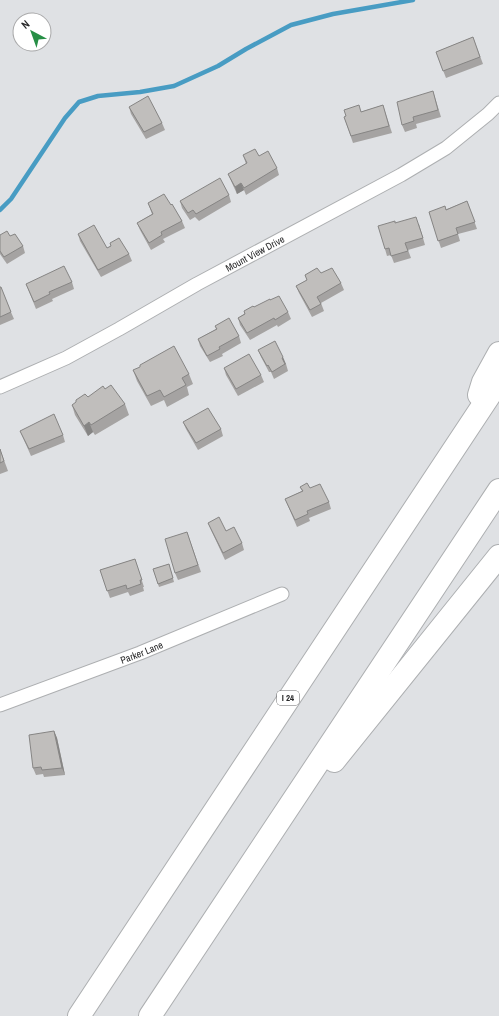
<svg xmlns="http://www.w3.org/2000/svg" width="499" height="1016" viewBox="0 0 499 1016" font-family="'Archivo Narrow',sans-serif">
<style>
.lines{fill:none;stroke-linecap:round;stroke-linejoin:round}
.stream{stroke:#489cc3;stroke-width:4.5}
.street-casing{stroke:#adafb1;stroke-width:15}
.highway-casing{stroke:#adafb1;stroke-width:24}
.street{stroke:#fff;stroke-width:13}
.highway{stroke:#fff;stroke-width:22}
.wall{fill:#a5a3a2}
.shaded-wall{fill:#868584}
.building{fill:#c0bebc;stroke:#868584}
.labels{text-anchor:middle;stroke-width:3;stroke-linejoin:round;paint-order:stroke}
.shield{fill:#fff;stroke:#69696a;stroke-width:1}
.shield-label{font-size:9px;font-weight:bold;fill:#29292a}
.street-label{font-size:10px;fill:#29292a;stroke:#fff}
</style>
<rect width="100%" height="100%" fill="#dfe1e4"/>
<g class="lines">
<path class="stream" d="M0,210L11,199L65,118L79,102L98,96L140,92L174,86L218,66L246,49L291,25L333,14L413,0"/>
<defs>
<g id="street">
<path id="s1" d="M0,387L66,358L119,329L197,284L401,175L446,148L488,114L499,103"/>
<path id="s2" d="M0,705L140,653L282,594"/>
</g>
<g id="highway">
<path d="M479,395L483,382L499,353"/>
<path d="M334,761L499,556"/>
<path d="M79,1016L499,381"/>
<path d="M150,1016L499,490"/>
</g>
</defs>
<use href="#street" class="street-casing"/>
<use href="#highway" class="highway-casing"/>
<use href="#street" class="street"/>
<use href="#highway" class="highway"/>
</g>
<g class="wall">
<path d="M473,37L483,64L446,78L436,52Z"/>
<path d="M433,91L441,117L416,124L417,128L405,132L402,125Z"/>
<path d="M383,105L392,133L353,143L344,117Z"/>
<path d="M129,107L162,123L165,130L146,139L131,114Z"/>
<path d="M243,155L259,156L277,168L279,175L246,195L244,190L237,194L231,181L228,174L246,164Z"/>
<path d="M229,195L231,202L199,221L195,217L190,220L182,208L180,201Z"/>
<path d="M467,201L477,229L458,234L460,241L441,248L429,212L447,209Z"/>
<path d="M148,203L171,205L182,221L185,228L163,239L165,242L151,250L140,230L137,223L152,214Z"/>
<path d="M395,223L419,224L425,245L408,250L411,258L394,263L391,255L387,256L385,249Z"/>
<path d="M78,234L107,248L111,246L129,254L132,261L101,277L80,241Z"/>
<path d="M0,235L10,236L23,246L25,253L7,264L0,254Z"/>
<path d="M321,273L341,283L344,290L321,303L324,311L312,317L299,293L296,286L307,280L305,275Z"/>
<path d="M72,282L74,289L52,299L53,301L36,309L26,284Z"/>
<path d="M0,287L14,319L0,325Z"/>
<path d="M270,300L288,312L291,319L278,327L277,325L250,340L240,325L238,318L254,307Z"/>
<path d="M215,326L239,336L241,343L222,354L223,356L210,362L200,346L198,339L216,329Z"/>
<path d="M258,350L286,364L288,371L274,379L271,372H269L261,357Z"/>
<path d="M224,368L261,375L264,382L238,396L226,375Z"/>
<path d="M133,370L189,374L193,384L187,387L189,395L167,407L164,400L151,406L137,381Z"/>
<path d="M105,389L125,404L129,415L95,435L93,432L88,436L75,415L72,405L88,397Z"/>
<path d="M183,422L221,429L223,436L198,450L186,429Z"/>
<path d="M20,431L63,435L65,442L31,456Z"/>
<path d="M0,449L8,471L0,474Z"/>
<path d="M300,487L310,488L329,502L331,509L309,518L310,521L297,527L285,499L302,491Z"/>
<path d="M208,523L226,531L242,543L244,550L225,560L211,530Z"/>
<path d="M187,532L201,572L178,580L175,573Z"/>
<path d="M135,559L144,587H143L144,591L130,596L128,592L110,598L100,570Z"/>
<path d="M169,564L174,582L159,587L153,569Z"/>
<path d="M54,731L57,738L65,775L44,777L43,774L36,775L33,768Z"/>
</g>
<g class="shaded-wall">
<path d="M241,183L244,190L237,194L235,187Z"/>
<path d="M283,357L286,364L284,365L282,358Z"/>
<path d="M89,422L93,432L88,436L84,426Z"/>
<path d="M54,731L57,738L65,775L62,768Z"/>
</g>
<g class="building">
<path d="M473,37L480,57L443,71L436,52Z"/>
<path d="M433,91L438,110L413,117L414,121L402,125L397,102Z"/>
<path d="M148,96L162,123L144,132L129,107Z"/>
<path d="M359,105L361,112L383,105L389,126L351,136L344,117L346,116L344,110Z"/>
<path d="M255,149L259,156L268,151L277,168L244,188L241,183L235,187L228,174L247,163L243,155Z"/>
<path d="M220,178L229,195L196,214L193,210L188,213L180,201Z"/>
<path d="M164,194L171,205L172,204L182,221L161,232L162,235L149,243L137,223L153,214L148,203Z"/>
<path d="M467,201L475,222L456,228L458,234L438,241L429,212L445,206L446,210Z"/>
<path d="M416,217L423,238L405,243L408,251L391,256L389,248L385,249L378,226L395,221V223Z"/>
<path d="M94,225L107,248L111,246L110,243L119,238L129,254L98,270L78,234Z"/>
<path d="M7,231L10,236L15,234L23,246L4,257L0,251V235Z"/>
<path d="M64,266L72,282L49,292L50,294L34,302L26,284Z"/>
<path d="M317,268L321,273L332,268L341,283L317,297L321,304L310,310L296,286L307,280L305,275Z"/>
<path d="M0,287H1L11,312L0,317Z"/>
<path d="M279,296L288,312L275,320L274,318L247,333L238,318L245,314L244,311L253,306L254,307L270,299V300Z"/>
<path d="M229,318L239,336L219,347L220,349L207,356L198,339L217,329L215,326Z"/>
<path d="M275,341L283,357L282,358L285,364L272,372L268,365L267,366L258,350Z"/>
<path d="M174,346L189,374L182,378L186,385L164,397L160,390L147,396L133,370L140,367V365Z"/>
<path d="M249,354L261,375L236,389L224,368Z"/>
<path d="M111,385L125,404L91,425L89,422L84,426L72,405L76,402V400L85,394L88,397L103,386L105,389Z"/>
<path d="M208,408L221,429L196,443L183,422Z"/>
<path d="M54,414L63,435L29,449L20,431Z"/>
<path d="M0,449L4,461L0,463Z"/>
<path d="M307,483L310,488L320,484L329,502L307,511L308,514L295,520L285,499L303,491L300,487Z"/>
<path d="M219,517L226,531L234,527L242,543L223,553L208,523Z"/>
<path d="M187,532L198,565L175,573L165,539Z"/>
<path d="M135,559L142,580H140L141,584L127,589L126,585L107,591L100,570Z"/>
<path d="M169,564L173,578L158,584L153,569Z"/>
<path d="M54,731L62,768L42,770L41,767L33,768L29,735Z"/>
</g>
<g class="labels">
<rect class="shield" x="277" y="691" width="22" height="14" rx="3"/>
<g class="shield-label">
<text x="288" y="701">I 24</text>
</g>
<g class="street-label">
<text dy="4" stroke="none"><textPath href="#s1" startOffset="288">Mount View Drive</textPath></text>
<text dy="4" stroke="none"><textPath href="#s2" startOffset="151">Parker Lane</textPath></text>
</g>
</g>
<g transform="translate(32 32) rotate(319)"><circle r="19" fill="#ffffff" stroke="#a9a9aa"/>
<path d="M0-3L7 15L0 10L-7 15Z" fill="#278f46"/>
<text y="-6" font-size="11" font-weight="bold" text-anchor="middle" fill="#29292a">N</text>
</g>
</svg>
